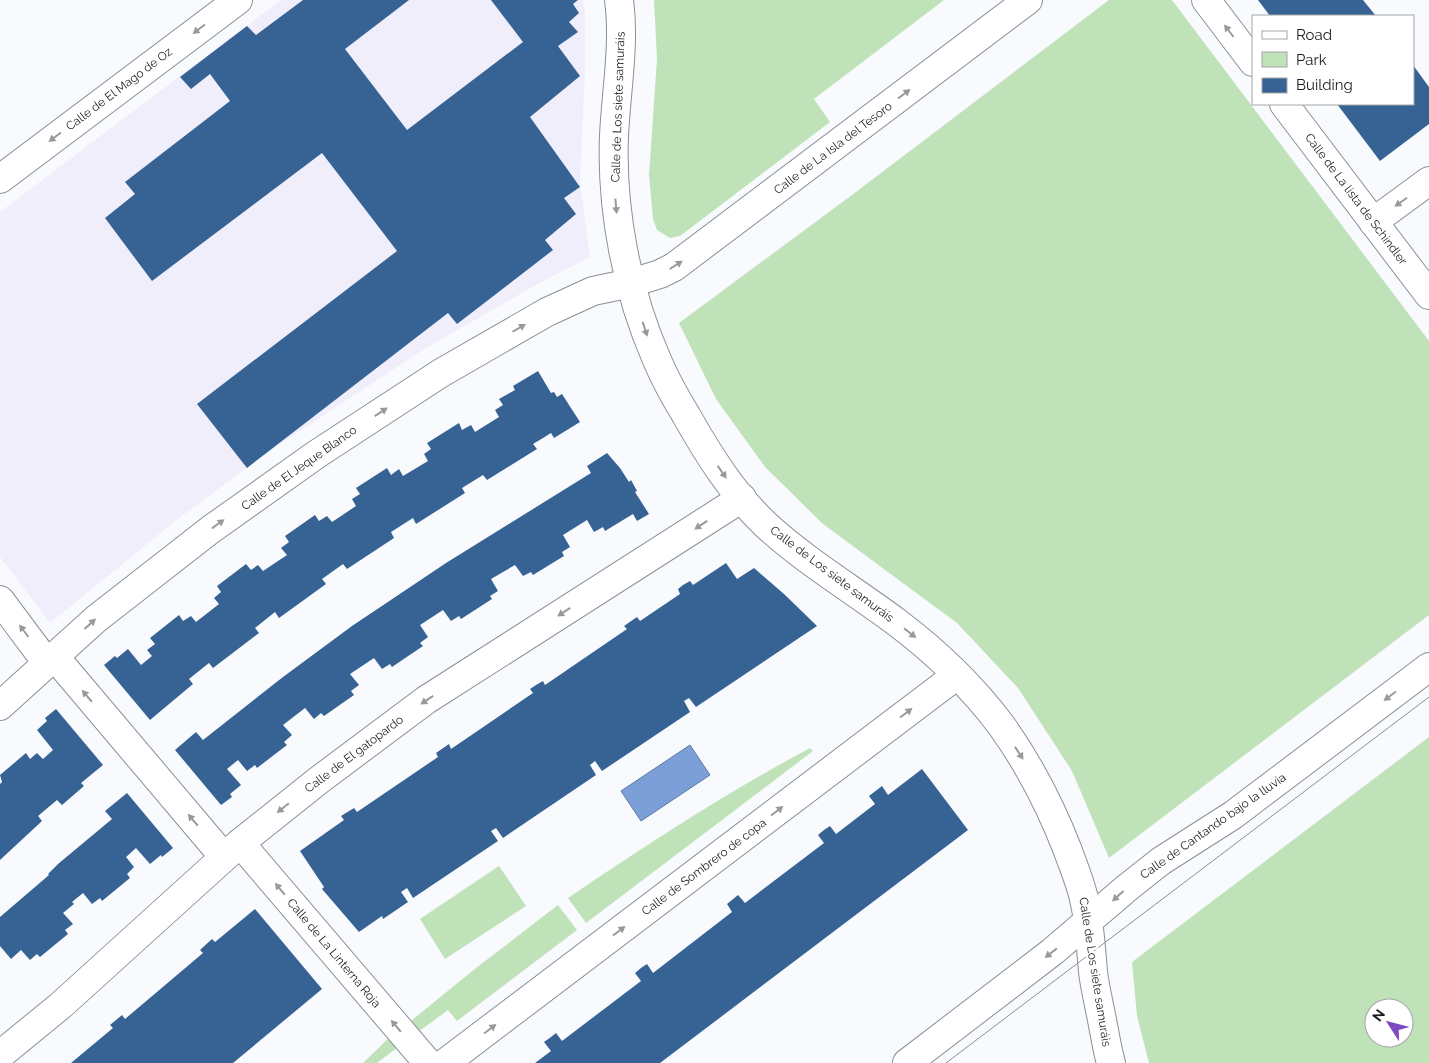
<svg xmlns="http://www.w3.org/2000/svg" width="1429" height="1063" viewBox="0 0 1429 1063" font-family="Raleway,sans-serif">
<style>
.education{fill:#f0eefb}
.green{fill:#c0e2b9;fill-rule:evenodd}
.water{fill:#7c9fd8;stroke:#5f78a0}
.building{fill:#366393}
.lines{fill:none;stroke-linecap:round;stroke-linejoin:round}
.minor-casing{stroke:#899097;stroke-width:30}
.minor{stroke:#fff;stroke-width:28}
.tram{stroke:#8d8f92;stroke-width:1}
.oneway{fill:#98999a}
.labels{text-anchor:middle;stroke-width:5;stroke-linejoin:round;paint-order:stroke}
.street-label{font-size:12px;fill:#1a1d1f;stroke:#fff}
</style>
<rect width="100%" height="100%" fill="#f8fafe"/>
<path class="education" d="M281,0H583L585,14V70L580,182L590,257L534,286L426,348L265,454L179,518L50,623L0,557V212Z"/>
<g class="green">
<path d="M654,0H944L814,99L830,122L680,236L670,238L657,230L653,219L649,175L657,59Z"/>
<path d="M1109,0H1172L1429,341V615L1109,858L1072,771L1018,688L957,623L823,524L765,467L716,399L679,323L852,195Z"/>
<path d="M1429,737V1063H1149L1137,1016L1132,962ZM1374,1008H1404V1038H1374Z"/>
<path d="M810,748L813,751L586,923L568,898C647,844 726,793 810,748Z"/>
<path d="M499,866L526,906L445,959L420,919Z"/>
<path d="M558,905L577,930L457,1021L448,1010L414,1035L406,1025L476,968Z"/>
<path d="M393,1034L402,1044L377,1063H363Z"/>
</g>
<path class="water" d="M690,745L710,775L641,821L621,791Z"/>
<g class="building">
<path d="M303,0H409L345,49L407,130L523,42L491,0H578L573,4L579,13L569,22L578,32L558,46L580,76L530,117L580,187L564,198L576,214L545,240L553,250L457,324L448,313L247,468L197,404L397,251L322,153L152,281L105,218L135,194L125,182L230,101L210,74L191,89L180,77L247,26L256,35Z"/>
<path d="M1258,0H1363L1376,16H1270Z"/>
<path d="M1413,65L1429,87V124L1380,161L1337,104H1413Z"/>
<path d="M538,371L551,393L554,392L557,397L562,394L580,422L554,438L551,433L543,438L533,444L537,449L487,480L483,475L462,488L465,493L416,524L413,518L391,532L394,538L347,569L343,564L322,579L326,584L279,618L275,612L255,628L259,633L213,668L209,663L189,679L193,684L150,720L104,665L115,656L117,658L128,649L141,665L152,656L147,650L155,644L150,638L179,615L183,621L191,616L196,622L219,604L214,598L221,592L217,586L246,564L251,570L258,565L263,571L287,555L281,548L289,542L285,536L315,515L319,521L327,516L332,522L356,506L352,499L360,494L356,488L387,468L391,475L399,469L403,476L428,461L424,454L431,449L427,443L459,423L462,430L471,425L475,432L499,417L495,410L503,405L499,399L515,390L513,386Z"/>
<path d="M607,453L620,468L629,482L631,480L637,491L635,492L649,514L637,521L633,514L605,531L603,527L594,532L587,520L563,535L570,547L562,552L564,556L533,575L531,572L523,576L515,565L491,579L498,591L490,596L492,599L461,619L459,616L451,621L443,610L420,625L428,637L420,643L423,646L392,667L390,664L382,669L374,658L350,674L359,685L351,691L354,695L324,716L321,713L314,719L305,708L283,725L292,735L284,742L287,745L257,768L255,765L247,771L238,760L227,769L241,785L230,794L232,797L221,805L175,750L196,732L203,740L283,677L352,626L446,563L591,473L587,466Z"/>
<path d="M726,563L737,579L754,568L784,594L817,626L696,707L689,698L684,701L690,712L602,771L595,761L590,765L596,775L503,838L496,828L491,831L498,841L413,898L407,888L401,892L408,902L383,919L382,916L359,932L322,889L324,887L300,851L344,820L341,816L354,808L357,812L438,757L436,753L449,744L451,749L533,693L530,689L536,685L543,681L545,685L627,629L624,626L637,617L640,621L680,594L678,589L683,585L690,581L693,585Z"/>
<path d="M56,709L103,765L81,783L84,786L62,805L57,800L38,816L42,821L0,860V784L2,782L0,775L26,753L30,759L37,753L43,759L53,750L37,730L47,721L45,718Z"/>
<path d="M922,769L968,830L660,1063H535L551,1051L544,1042L551,1037L556,1033L562,1041L641,981L635,973L641,968L647,964L653,973L732,912L727,904L738,895L745,903L824,843L818,835L824,830L830,826L836,834L875,804L869,796L882,786L888,795Z"/>
<path d="M127,793L173,848L162,857L161,855L150,864L136,848L126,857L134,867L127,874L130,878L102,901L100,898L92,904L83,893L72,902L74,904L63,913L73,924L65,930L68,934L40,957L37,954L30,960L21,950L11,959L0,946V917L49,875L48,874L58,864L112,819L105,811Z"/>
<path d="M255,909L322,989L233,1063H71L113,1028L110,1025L122,1015L125,1019L203,953L200,950L212,939L215,942Z"/>
</g>
<g class="lines">
<defs>
<g id="minor">
<path d="M619,0C625,45 616,91 614,136C611,210 627,292 657,360C665,379 675,397 686,415C708,454 733,494 766,525C805,561 852,589 895,621C935,651 971,685 1001,725C1029,764 1051,807 1068,851C1074,868 1082,886 1085,904C1090,926 1091,949 1093,972C1095,988 1099,1004 1102,1020C1105,1035 1107,1049 1111,1063"/>
<path d="M1206,0L1253,62"/>
<path d="M1284,104L1429,295"/>
<path d="M0,179L238,0"/>
<path d="M1373,222L1429,181"/>
<path d="M0,600L47,663"/>
<path d="M54,656L224,857"/>
<path d="M0,706L96,619L210,530L317,454L441,373L547,312L593,291L631,283L660,274L674,267L1028,0"/>
<path d="M240,843L428,1063"/>
<path d="M0,1055L60,1006L240,843L319,780L426,700L742,498"/>
<path d="M445,1063L957,675"/>
<path d="M907,1063L1052,952L1128,887L1161,861L1233,815L1429,667"/>
</g>
</defs>
<use href="#minor" class="minor-casing"/>
<use href="#minor" class="minor"/>
<path class="tram" d="M946,1063L1429,697"/>
</g>
<defs><path id="oneway-solid" d="M-6-.8H1V-3.2L6.5 0L1 3.2V.8H-6Z" transform="scale(1.25)"/></defs>
<g class="oneway">
<use href="#oneway-solid" transform="translate(199 29) rotate(143)"/>
<use href="#oneway-solid" transform="translate(1229 31) rotate(-127)"/>
<use href="#oneway-solid" transform="translate(904 94) rotate(-37)"/>
<use href="#oneway-solid" transform="translate(55 137) rotate(143)"/>
<use href="#oneway-solid" transform="translate(1401 202) rotate(145)"/>
<use href="#oneway-solid" transform="translate(616 206) rotate(85)"/>
<use href="#oneway-solid" transform="translate(676 265) rotate(-32)"/>
<use href="#oneway-solid" transform="translate(519 328) rotate(-30)"/>
<use href="#oneway-solid" transform="translate(645 329) rotate(72)"/>
<use href="#oneway-solid" transform="translate(381 412) rotate(-33)"/>
<use href="#oneway-solid" transform="translate(722 472) rotate(55)"/>
<use href="#oneway-solid" transform="translate(218 524) rotate(-36)"/>
<use href="#oneway-solid" transform="translate(701 525) rotate(147)"/>
<use href="#oneway-solid" transform="translate(564 612) rotate(147)"/>
<use href="#oneway-solid" transform="translate(90 624) rotate(-42)"/>
<use href="#oneway-solid" transform="translate(24 631) rotate(-127)"/>
<use href="#oneway-solid" transform="translate(910 633) rotate(38)"/>
<use href="#oneway-solid" transform="translate(87 696) rotate(-130)"/>
<use href="#oneway-solid" transform="translate(1390 696) rotate(143)"/>
<use href="#oneway-solid" transform="translate(427 700) rotate(146)"/>
<use href="#oneway-solid" transform="translate(906 713) rotate(-37)"/>
<use href="#oneway-solid" transform="translate(1019 753) rotate(57)"/>
<use href="#oneway-solid" transform="translate(283 808) rotate(141)"/>
<use href="#oneway-solid" transform="translate(777 811) rotate(-37)"/>
<use href="#oneway-solid" transform="translate(193 820) rotate(-130)"/>
<use href="#oneway-solid" transform="translate(280 889) rotate(-130)"/>
<use href="#oneway-solid" transform="translate(1118 896) rotate(138)"/>
<use href="#oneway-solid" transform="translate(619 931) rotate(-37)"/>
<use href="#oneway-solid" transform="translate(1051 953) rotate(142)"/>
<use href="#oneway-solid" transform="translate(396 1026) rotate(-130)"/>
<use href="#oneway-solid" transform="translate(490 1029) rotate(-37)"/>
</g>
<g class="labels">
<g class="street-label">
<text transform="translate(119 89) rotate(-37)" y="4">Calle de El Mago de Oz</text>
<text transform="translate(618 107) rotate(-88)" y="4">Calle de Los siete samuráis</text>
<text transform="translate(833 148) rotate(-37)" y="4">Calle de La Isla del Tesoro</text>
<text transform="translate(1356 199) rotate(53)" y="4">Calle de La lista de Schindler</text>
<text transform="translate(299 468) rotate(-35)" y="4">Calle de El Jeque Blanco</text>
<text transform="translate(832 574) rotate(37)" y="4">Calle de Los siete samuráis</text>
<text transform="translate(354 754) rotate(-37)" y="4">Calle de El gatopardo</text>
<text transform="translate(1213 826) rotate(-35)" y="4">Calle de Cantando bajo la lluvia</text>
<text transform="translate(704 867) rotate(-37)" y="4">Calle de Sombrero de copa</text>
<text transform="translate(334 953) rotate(50)" y="4">Calle de La Linterna Roja</text>
<text transform="translate(1095 972) rotate(81)" y="4">Calle de Los siete samuráis</text>
</g>
</g>
<rect x="1252" y="15" width="162" height="90" fill="#ffffff" stroke="#a3a5a5"/>
<rect x="1262" y="31" width="25" height="8" fill="#ffffff" stroke="#a3a5a5"/>
<text x="1296" y="40" font-size="15" fill="#1a1d1f">Road</text>
<rect x="1262" y="52" width="25" height="15" fill="#c0e2b9" stroke="#a3a5a5"/>
<text x="1296" y="65" font-size="15" fill="#1a1d1f">Park</text>
<rect x="1262" y="78" width="25" height="15" fill="#366393" stroke="#a3a5a5"/>
<text x="1296" y="90" font-size="15" fill="#1a1d1f">Building</text>
<g transform="translate(1389 1023) rotate(306)"><circle r="24" fill="#ffffff" stroke="#a3a5a5"/>
<path d="M0-4L9 19L0 12L-9 19Z" fill="#7d4ac1"/>
<text y="-8" font-size="14" font-weight="bold" text-anchor="middle" fill="#1a1d1f">N</text>
</g>
</svg>
